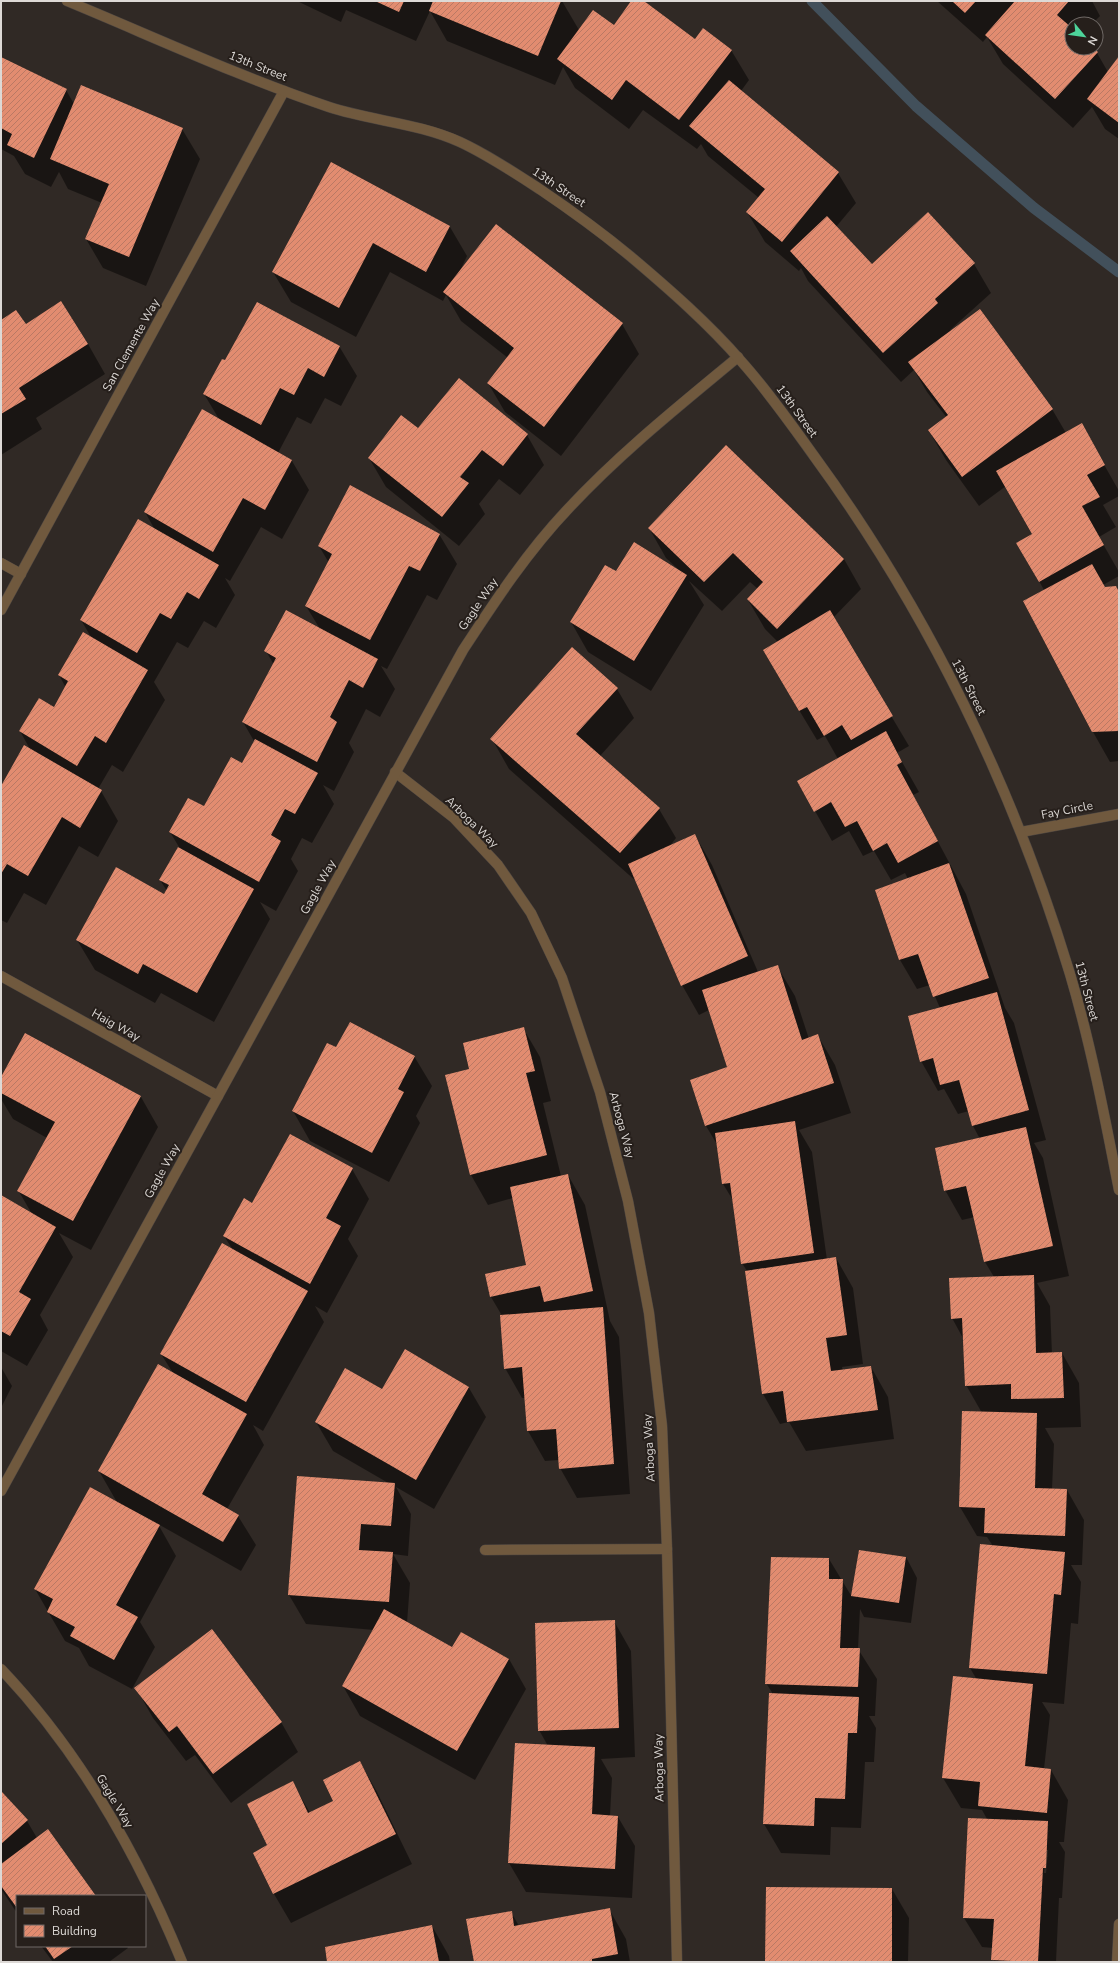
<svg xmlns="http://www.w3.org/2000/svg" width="1120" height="1963" viewBox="0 0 1120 1963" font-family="'Nunito Sans',sans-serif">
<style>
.shadow{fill:#0007;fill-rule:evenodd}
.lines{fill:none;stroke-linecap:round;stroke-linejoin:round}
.stream{stroke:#42505b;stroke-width:11}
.building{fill:url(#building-hatch)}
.minor-casing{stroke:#4c4541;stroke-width:11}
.tertiary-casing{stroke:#4c4541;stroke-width:11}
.minor{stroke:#70593e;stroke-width:10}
.tertiary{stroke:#70593e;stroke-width:10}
.labels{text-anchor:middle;stroke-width:4;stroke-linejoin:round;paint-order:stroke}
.street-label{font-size:12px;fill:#ddd9d6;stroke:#261f1b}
</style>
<defs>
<pattern id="building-hatch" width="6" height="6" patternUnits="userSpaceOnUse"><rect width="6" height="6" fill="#e28c70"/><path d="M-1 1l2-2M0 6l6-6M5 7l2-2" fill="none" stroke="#ba7964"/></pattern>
</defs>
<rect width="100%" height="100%" fill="#302925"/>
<g class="shadow">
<path d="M297,1H562L579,30L614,26L632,1H643L695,40L731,50L749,80L741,91L838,173L856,203L836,227L871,266L974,264L991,293L950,330L1052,409L1066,433L1098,454L1119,491V496L1103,505L1116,527L1099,537L1119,572V576L1103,585L1105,588L1119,593V761L1110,762L1093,732L1044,590L1018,543L1034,534L1006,486L979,506L946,460L929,431L947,418L927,392L914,370L901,382L808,281L801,268L799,271L765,242L747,212L759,198L708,156L701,144L697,149L643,110L629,129L575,88L563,67L555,85L447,41L430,11L416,41L346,10L341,22Z"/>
<path d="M937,1H1092L1100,16L1092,24H1072V48H1092L1097,53L1108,72L1119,57V139L1105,129L1092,107L1073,128L1003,64L987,37L983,42Z"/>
<path d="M1,58L66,90L74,104L182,129L200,159L146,286L103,268L86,239L102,203L68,189L59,172L51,187L25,174L14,156L1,149Z"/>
<path d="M331,164L450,227L467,256L459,273L622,324L639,354L561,456L505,412L488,383L508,358L461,321L446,295L443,301L390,272L356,337L291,302L273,272Z"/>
<path d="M1,321L26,326L88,344L105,374L36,418L42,429L1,455Z"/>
<path d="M339,346L357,376L341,406L325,398L311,424L297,417L278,453L292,461L309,490L282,539L261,527L230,581L225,578L235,595L216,628L204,621L188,648L177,642L154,682L165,700L123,772L112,765L98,789L101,791L118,821L98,857L79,846L46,905L24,893L7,923L1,920V788L31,751L20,731L54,708L66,688L59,675L84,633L91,637L81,620L155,530L145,512L219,419L204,394L226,362Z"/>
<path d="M418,429L527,435L544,465L520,495L499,479L479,504L485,514L459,546L386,487L369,458Z"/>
<path d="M649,528L844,559L861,589L833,618L909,746L897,753L919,792L913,795L966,894L1005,1008L1014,1023L1046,1140L1034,1143L1043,1158L1069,1276L1037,1283L1050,1306L1052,1354L1062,1353L1079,1383L1081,1427L1045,1428L1054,1444L1052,1489L1067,1490L1084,1520L1082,1565H1071L1081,1582L1078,1624L1071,1623L1064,1704L1042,1702L1050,1715L1044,1769L1051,1770L1068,1800L1064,1842H1059L1065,1852L1062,1898H1059L1056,1962H994L993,1948L982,1947L964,1918L987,1819L982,1810L961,1808L943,1778L954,1677L977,1680L970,1668L993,1546L987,1537L977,1536L960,1507L982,1413L966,1385L964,1340L952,1318L994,1277L985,1262L975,1217L962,1220L945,1190L980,1139L973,1126L969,1111L958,1114L944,1089L938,1091L921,1061L940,1008L930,985L917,989L900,960L908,879L905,873L891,880L874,851L863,856L849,831L832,841L815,811L838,759L825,736L817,740L781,680L778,642L765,629L748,600L758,589L750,582L722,611L689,581L704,605L651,691L588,652L571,622L616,572L679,570L666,558ZM1046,1850H1048L1046,1873H1044Z"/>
<path d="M439,534L457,564L437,600L427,595L387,669L381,666L395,689L380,717L366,709L349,743L354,752L334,791L323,785L334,804L312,843L302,838L291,859L298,871L276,911L260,902L270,919L214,1022L161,993L155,1003L95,970L77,940L164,895L167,891L160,880L179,847L170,832L204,808L242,764L254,741L243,722L274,665L266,651L320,629L306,606L329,563L319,546Z"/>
<path d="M617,689L634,718L600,756L659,809L676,838L669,847L695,835L712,865L758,972L777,966L795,996L809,1039L818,1036L835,1065L851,1113L799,1130L812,1152L827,1260L836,1258L853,1288L863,1364L842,1367L843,1371L871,1367L888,1397L894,1439L806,1451L789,1422L780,1424L763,1394L747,1271L742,1263L734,1202L723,1184L718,1146L706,1126L728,1068L709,1010L699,1015L682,985L637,882L509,769L492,739Z"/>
<path d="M523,1028L540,1057L551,1101L543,1103L561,1176L568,1175L585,1205L610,1321L619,1337L630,1494L577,1498L560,1468L559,1460L545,1461L528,1431L525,1398H522L505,1368L501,1314L491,1297L527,1266L513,1198L488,1205L471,1175L446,1076L471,1069Z"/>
<path d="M25,1034L141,1097L158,1127L91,1250L59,1233L73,1257L40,1315L48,1330L27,1366L1,1351V1196L32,1214L18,1190L47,1138L13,1119L1,1099V1079Z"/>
<path d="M337,1049L414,1056L432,1086L416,1116L420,1123L389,1182L310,1141L293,1111Z"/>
<path d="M352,1169L369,1199L348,1239L358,1256L327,1313L315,1306L324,1322L263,1431L253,1425L264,1445L227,1509L238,1516L256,1545L241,1571L158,1524L176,1556L140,1622L155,1647L132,1689L89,1666L79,1648L65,1641L35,1589L118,1504L99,1471L173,1373L161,1354L233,1250L224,1236L253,1204Z"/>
<path d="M1,1367L12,1386L1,1408Z"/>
<path d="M469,1388L486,1417L434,1509L396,1487L411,1514L408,1556L393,1554L410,1583L407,1623L452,1649L509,1659L526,1689L475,1780L360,1716L343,1686L374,1630L306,1624L289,1595L390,1484L333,1451L316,1422L382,1390Z"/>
<path d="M859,1551L906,1557L917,1578L911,1623L864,1617L860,1609L858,1649L877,1679L875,1716H869L876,1728L874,1762H865L861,1828L831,1827L830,1855L781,1853L764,1824L773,1694L766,1683L829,1559L852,1597Z"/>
<path d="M614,1621L631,1651L635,1757L601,1759L612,1778L610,1816L618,1817L635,1846L632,1898L526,1892L509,1863L548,1746L539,1730Z"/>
<path d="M136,1688L281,1722L298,1752L231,1803L195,1755L186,1761L153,1718Z"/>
<path d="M360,1762L377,1792L412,1864L291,1923L274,1894L254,1853L268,1846L293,1783L310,1813L334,1801Z"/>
<path d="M1,1794L27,1821L37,1838L95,1896H17V1913L1,1889Z"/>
<path d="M892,1889L909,1918L908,1962H766Z"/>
<path d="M609,1909L626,1939L630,1962H475L511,1912L519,1926Z"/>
<path d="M432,1926L449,1956L450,1962H329Z"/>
<path d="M41,1946H127L128,1948L109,1962H53Z"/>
</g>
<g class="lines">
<path class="stream" d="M812,1L916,106L1034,208L1119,272"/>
</g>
<g class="building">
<path d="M375,1H404L399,12Z"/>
<path d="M433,1H561L538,56L429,11Z"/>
<path d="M631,1H644L695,39L703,28L732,50L679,120L626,80L612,100L557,59L593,10L614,25Z"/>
<path d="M952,1H976L965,13Z"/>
<path d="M1015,1H1069L1057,15L1072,28V48H1093L1098,52L1055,99L985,35Z"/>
<path d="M1119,56V123L1087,99Z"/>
<path d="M1,57L67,89L34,158L7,145L12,134L1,128Z"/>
<path d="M729,80L839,172L782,242L746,212L765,189L689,126Z"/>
<path d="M81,85L183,128L129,257L85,239L109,184L50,159Z"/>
<path d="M331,162L450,226L426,272L373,243L339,308L272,272Z"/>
<path d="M928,212L975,263L935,299L938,303L883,353L790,251L827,216L872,264Z"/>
<path d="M496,224L623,323L544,427L487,383L514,348L443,292Z"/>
<path d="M61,301L88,344L19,388L26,399L1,414V320L16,310L26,324Z"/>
<path d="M257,302L340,346L324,377L308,368L294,395L280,388L261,425L203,394L222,359L225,360Z"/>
<path d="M980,309L1053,409L962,477L928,430L948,415L908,362Z"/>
<path d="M459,378L528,434L503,466L482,450L460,477L469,483L442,517L368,458L401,415L418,428Z"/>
<path d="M202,409L292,460L265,510L243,498L213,552L144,512Z"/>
<path d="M1082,423L1105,465L1087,475L1100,497L1082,506L1104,545L1039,582L1016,543L1032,534L996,471Z"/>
<path d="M726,445L844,559L777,629L747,599L763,582L733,553L704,582L648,528Z"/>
<path d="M350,485L440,534L420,571L409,566L370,640L305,606L332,554L318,546Z"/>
<path d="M138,519L219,565L199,599L187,592L171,619L160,613L137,653L80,620Z"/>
<path d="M634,542L687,575L634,661L570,622L605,565L616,571Z"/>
<path d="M1092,564L1105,587L1116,586L1119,592V731L1092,732L1023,601Z"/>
<path d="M286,610L378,659L363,688L349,680L330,717L337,722L317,762L242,722L276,658L264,651Z"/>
<path d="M830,610L893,716L851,740L842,725L824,736L807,707L799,711L763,650Z"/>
<path d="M83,632L148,670L106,743L95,736L77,766L19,731L39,698L54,707L68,681L58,675Z"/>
<path d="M572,647L618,688L576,734L660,808L620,853L490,739Z"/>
<path d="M886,731L902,762L897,765L938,841L898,863L887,843L873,851L857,821L845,827L831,802L814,812L797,781Z"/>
<path d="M255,739L318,773L295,814L285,809L271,835L281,841L259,882L169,832L188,798L204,806L231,757L242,763Z"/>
<path d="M24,745L102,790L80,828L62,817L28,876L7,864L1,874V786Z"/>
<path d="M695,834L748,956L681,986L628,864Z"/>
<path d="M178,847L254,889L197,993L143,964L138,974L76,940L116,867L164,894L169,885L159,880Z"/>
<path d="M949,863L989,978L933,997L918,954L899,960L875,890Z"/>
<path d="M778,965L802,1040L818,1034L834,1083L705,1126L690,1080L727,1067L702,990Z"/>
<path d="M997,992L1029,1110L972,1126L959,1080L940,1085L933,1058L920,1062L908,1016Z"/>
<path d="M350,1022L415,1056L398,1089L404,1092L372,1153L292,1111L327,1043L336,1047Z"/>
<path d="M524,1027L535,1071L526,1073L547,1155L470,1175L445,1075L469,1069L463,1043Z"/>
<path d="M25,1033L141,1096L73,1221L17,1191L55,1122L1,1093V1077Z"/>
<path d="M795,1121L814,1253L741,1264L730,1183L722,1184L715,1133Z"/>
<path d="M1026,1127L1053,1246L984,1262L966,1186L944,1191L935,1148Z"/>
<path d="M290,1134L353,1168L326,1218L341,1226L310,1284L223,1236L244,1198L252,1203Z"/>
<path d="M568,1174L593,1291L544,1302L540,1286L490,1297L485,1274L526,1265L510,1187Z"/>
<path d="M1,1195L56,1227L19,1292L31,1299L10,1336L1,1331Z"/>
<path d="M222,1243L308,1291L246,1402L160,1354Z"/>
<path d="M836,1257L847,1335L826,1338L831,1371L871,1366L878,1410L787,1422L783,1391L762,1394L745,1271Z"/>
<path d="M1034,1275L1036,1353L1062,1352L1064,1398L1011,1399V1384L965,1386L962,1318L951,1319L949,1278Z"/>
<path d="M603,1307L614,1464L559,1469L556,1429L527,1431L522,1367L504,1369L500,1315Z"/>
<path d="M405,1349L469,1387L416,1480L315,1422L345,1368L382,1389Z"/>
<path d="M158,1364L247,1414L202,1494L239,1515L223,1542L98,1471Z"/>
<path d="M962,1411L1037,1413L1035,1488L1067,1489L1065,1536L984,1533L985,1508L959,1507Z"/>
<path d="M297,1476L395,1483L391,1526L361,1524L359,1550L393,1552L389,1602L288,1595Z"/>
<path d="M90,1487L160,1525L116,1605L138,1617L114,1660L70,1636L75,1627L47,1612L53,1599L34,1589Z"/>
<path d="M980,1544L1065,1552L1061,1595L1054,1594L1047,1674L969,1668Z"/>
<path d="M859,1550L906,1557L899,1603L851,1596Z"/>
<path d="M771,1557L829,1558V1579H843L840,1648H860L858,1687L765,1684Z"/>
<path d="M384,1609L452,1647L461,1632L509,1659L457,1751L342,1686Z"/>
<path d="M615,1620L619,1728L538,1731L535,1623Z"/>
<path d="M212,1629L282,1722L213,1774L177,1726L169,1732L134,1688Z"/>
<path d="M953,1676L1033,1684L1025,1766L1051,1769L1047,1813L978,1806L980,1782L942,1778Z"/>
<path d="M769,1693L859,1697L857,1733H848L845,1799L815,1798L814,1826L763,1824Z"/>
<path d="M515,1743L595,1747L592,1814L618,1816L615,1869L508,1863Z"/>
<path d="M360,1761L396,1834L273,1894L253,1853L267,1845L247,1804L293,1781L308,1813L333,1801L323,1780Z"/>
<path d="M2,1792L28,1820L1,1844V1793Z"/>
<path d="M968,1818L1048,1821L1046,1868H1043L1038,1962L991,1960L994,1919L963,1918Z"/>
<path d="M48,1829L96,1896H17V1908L1,1886V1864Z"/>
<path d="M766,1887L892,1888V1962H765Z"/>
<path d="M610,1908L618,1954L592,1959V1962H474L466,1919L512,1911L514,1926Z"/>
<path d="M432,1925L439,1962H327L325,1947Z"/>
<path d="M45,1946H73L54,1959Z"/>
</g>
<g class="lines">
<defs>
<g id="minor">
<path d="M1,563L21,574"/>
<path d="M1,610L284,91"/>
<path d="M395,772L454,818L498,865L531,913L562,978L600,1092L628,1201L649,1313L662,1426L667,1549L677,1962"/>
<path d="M1021,832L1119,814"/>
<path d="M1,976L218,1096"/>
<path d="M1,1491L463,650C495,601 528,551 568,509C620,453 679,406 738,357"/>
<path d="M485,1550L667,1549"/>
<path d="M1,1669C79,1751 139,1857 182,1962"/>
</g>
<g id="tertiary">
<path d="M67,1C154,37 240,77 329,107C372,121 418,123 460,142C488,155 515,173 541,190C572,211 601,232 630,256C669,289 708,323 741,361C768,391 791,424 814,456C928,612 1014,789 1070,974C1091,1045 1105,1118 1119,1190"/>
<path d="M1117,1962L1119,1924"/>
</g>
</defs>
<use href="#minor" class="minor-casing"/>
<use href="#tertiary" class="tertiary-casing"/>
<use href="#minor" class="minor"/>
<use href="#tertiary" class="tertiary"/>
</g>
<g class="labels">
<g class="street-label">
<text transform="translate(258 66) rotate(22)" y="4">13th Street</text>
<text transform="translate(559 187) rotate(34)" y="4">13th Street</text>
<text transform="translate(131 345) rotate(-61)" y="4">San Clemente Way</text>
<text transform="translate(797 411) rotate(54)" y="4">13th Street</text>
<text transform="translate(478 604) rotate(-56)" y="4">Gagle Way</text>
<text transform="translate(969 687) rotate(63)" y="4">13th Street</text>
<text transform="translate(1067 810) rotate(-11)" y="4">Fay Circle</text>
<text transform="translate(472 822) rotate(44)" y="4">Arboga Way</text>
<text transform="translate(318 887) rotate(-61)" y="4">Gagle Way</text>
<text transform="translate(1087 991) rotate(75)" y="4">13th Street</text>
<text transform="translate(116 1025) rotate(29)" y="4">Haig Way</text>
<text transform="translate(622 1125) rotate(75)" y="4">Arboga Way</text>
<text transform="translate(162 1171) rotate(-61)" y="4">Gagle Way</text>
<text transform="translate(649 1448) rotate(-93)" y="4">Arboga Way</text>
<text transform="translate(659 1768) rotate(-91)" y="4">Arboga Way</text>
<text transform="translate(115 1801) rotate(59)" y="4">Gagle Way</text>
</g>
</g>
<rect width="1120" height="1963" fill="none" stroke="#ddd9d6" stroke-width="4"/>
<rect x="16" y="1895" width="130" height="52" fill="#261f1b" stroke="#6f6966"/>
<rect x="24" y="1908" width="20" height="6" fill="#70593e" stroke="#6f6966"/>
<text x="52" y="1915" font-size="12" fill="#ddd9d6">Road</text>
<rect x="24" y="1925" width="20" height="12" fill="url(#building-hatch)" stroke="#6f6966"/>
<text x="52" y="1935" font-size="12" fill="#ddd9d6">Building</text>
<g transform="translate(1084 36) rotate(119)"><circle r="19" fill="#261f1b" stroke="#6f6966"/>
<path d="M0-3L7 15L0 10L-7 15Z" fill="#4dd39a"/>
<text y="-6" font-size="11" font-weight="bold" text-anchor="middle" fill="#ddd9d6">N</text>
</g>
</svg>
